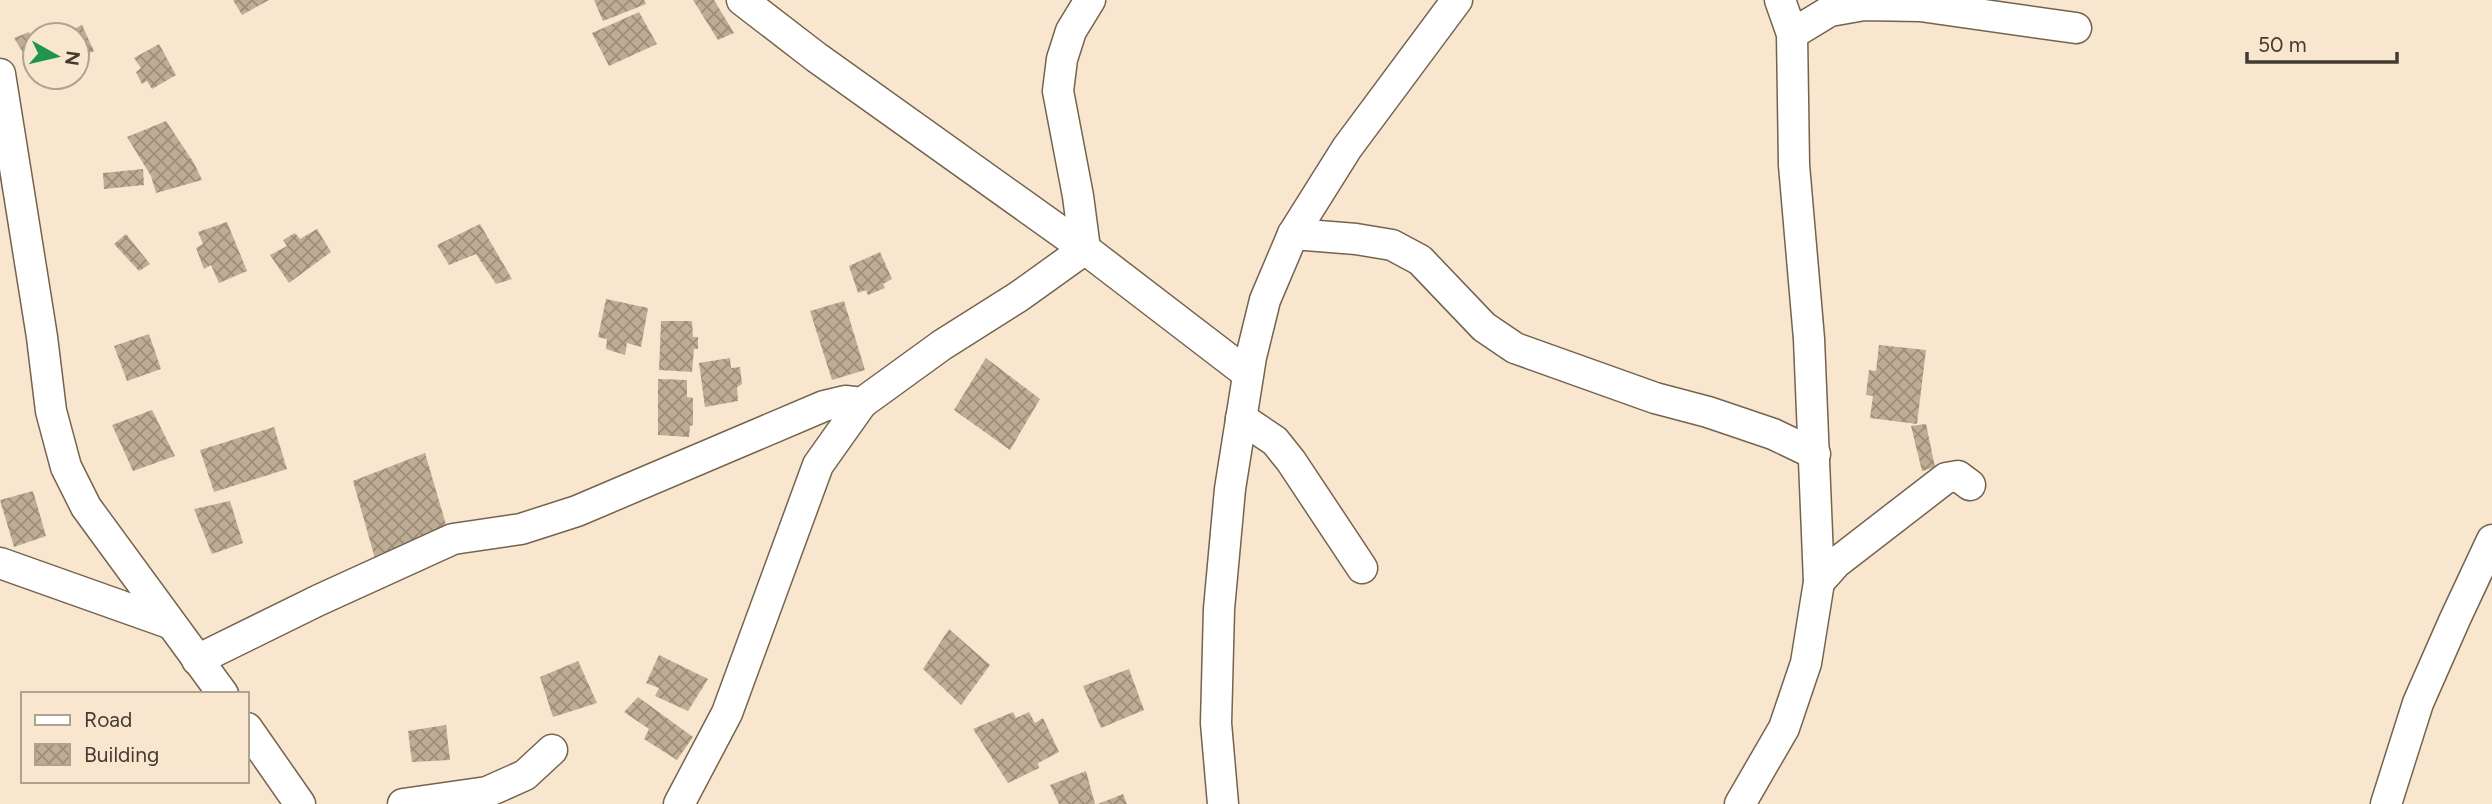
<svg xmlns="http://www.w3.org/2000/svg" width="2492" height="804" viewBox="0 0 2492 804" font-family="Figtree,sans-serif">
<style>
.building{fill:url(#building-cross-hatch)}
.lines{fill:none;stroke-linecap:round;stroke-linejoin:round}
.minor-casing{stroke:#74634e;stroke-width:33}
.minor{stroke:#fff;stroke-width:30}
</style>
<defs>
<pattern id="building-cross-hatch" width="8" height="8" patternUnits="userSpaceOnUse" patternTransform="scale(1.75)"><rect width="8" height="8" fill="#beac95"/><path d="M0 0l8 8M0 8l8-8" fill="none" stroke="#9c8d7a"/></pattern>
</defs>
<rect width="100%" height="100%" fill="#f9e6ce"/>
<g class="building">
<path d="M233,0H269L242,15Z"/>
<path d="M594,0H644L646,4L603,21Z"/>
<path d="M693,0H714L734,33L718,40Z"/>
<path d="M639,12L657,44L609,66L592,33Z"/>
<path d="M82,25L94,51L77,59V35H61Z"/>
<path d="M29,32L35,43V72L14,38Z"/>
<path d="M159,44L176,75L152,89L147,81L142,84L136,72L141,68L134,58Z"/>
<path d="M166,121L194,163L202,180L156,193L151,176L127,137Z"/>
<path d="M143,169L144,185L104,189L103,173Z"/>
<path d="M227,222L247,271L219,283L211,265L204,269L196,248L203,244L198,232Z"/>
<path d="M480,224L512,279L496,284L476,254L449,265L437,245Z"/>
<path d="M317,229L331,252L289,283L270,255L287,246L283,240L295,233L300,239Z"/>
<path d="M126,234L150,264L139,271L114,244Z"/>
<path d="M880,252L892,279L883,284L885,288L868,295L866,290L858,293L849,266Z"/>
<path d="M606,299L648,308L641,347L627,343L625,355L606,349L607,339L598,337Z"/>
<path d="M844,301L865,370L832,380L810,311Z"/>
<path d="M661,321H692L693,337H698V349H694L692,372L659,370Z"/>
<path d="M149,334L161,369L127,381L114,346Z"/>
<path d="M1879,345L1926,350L1917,424L1870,418L1873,396L1866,395L1869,370L1876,371Z"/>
<path d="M730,358L731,368L740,367L742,384L737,387L738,401L705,407L699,363Z"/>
<path d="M986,358L1040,399L1010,450L954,410Z"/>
<path d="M658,379L687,380V397L693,398V425L690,426L689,437L658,435Z"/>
<path d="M152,410L175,456L133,471L112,425Z"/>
<path d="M1926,424L1935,467L1922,471L1911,426Z"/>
<path d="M274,427L287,469L214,492L200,450Z"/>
<path d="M425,453L447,528L376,562L353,481Z"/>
<path d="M33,491L46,536L14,547L0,500Z"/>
<path d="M230,501L243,543L212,554L194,509Z"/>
<path d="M949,629L990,665L961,705L923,669Z"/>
<path d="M659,655L708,679L688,711L655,696L659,688L646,683Z"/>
<path d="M578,661L597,703L553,717L540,677Z"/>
<path d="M1129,669L1144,710L1101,728L1083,686Z"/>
<path d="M638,697L693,737L677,760L644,739L649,729L624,712Z"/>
<path d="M1013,712L1016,718L1029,712L1035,723L1043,718L1059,752L1038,763L1039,768L1008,783L973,729Z"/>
<path d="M446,725L450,760L412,762L408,731Z"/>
<path d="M1086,771L1095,804H1059L1050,785Z"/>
<path d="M1123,794L1127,804H1098Z"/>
</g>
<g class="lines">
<defs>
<g id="minor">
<path d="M742,0L816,57L1085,249L1248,374"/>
<path d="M1792,34L1830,11L1864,5L1920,6L2076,28"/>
<path d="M0,74L42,337L51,411L66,467L86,507L223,694"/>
<path d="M1293,234L1356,239L1392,245L1420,260L1484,327L1515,348L1655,398L1708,412L1773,434L1815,454"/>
<path d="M1241,418L1275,441L1291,461L1362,568"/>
<path d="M0,563L169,623"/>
<path d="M1819,582L1836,563L1946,478L1958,476L1970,485"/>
<path d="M197,660L319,600L453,539L521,529L577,511L824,406L845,401L862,403L942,345L1018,297L1085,249L1078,196L1058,91L1062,59L1071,31L1090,0"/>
<path d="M247,728L300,804"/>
<path d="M403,804L487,792L525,775L552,750"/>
<path d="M679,804L727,713L818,465L862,403"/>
<path d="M1223,804L1216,723L1219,609L1230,489L1251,357L1265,300L1293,234L1347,148L1457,0"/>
<path d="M1740,804L1784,728L1806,663L1819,582L1809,339L1794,165L1792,34L1780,0"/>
<path d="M2386,804L2418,703L2455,619L2492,540"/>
</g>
</defs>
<use href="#minor" class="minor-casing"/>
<use href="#minor" class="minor"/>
</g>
<rect x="21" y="692" width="228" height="91" fill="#f9e6ce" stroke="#b0a290" stroke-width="2"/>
<rect x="35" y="715" width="35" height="10" fill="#ffffff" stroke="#b0a290" stroke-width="2"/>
<text x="84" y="727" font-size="21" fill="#433b32">Road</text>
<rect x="35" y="744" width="35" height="21" fill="url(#building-cross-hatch)" stroke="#b0a290" stroke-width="2"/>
<text x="84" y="762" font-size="21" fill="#433b32">Building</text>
<g transform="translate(56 56) rotate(98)"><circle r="33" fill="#f9e6ce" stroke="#b0a290" stroke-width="2"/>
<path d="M0-5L12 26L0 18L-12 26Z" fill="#209550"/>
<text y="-10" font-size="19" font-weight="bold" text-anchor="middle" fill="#433b32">N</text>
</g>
<path d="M2247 52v10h150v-10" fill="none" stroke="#433b32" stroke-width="3.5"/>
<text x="2258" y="52" font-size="21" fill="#433b32" stroke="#f9e6ce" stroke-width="5" paint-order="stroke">50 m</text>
</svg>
